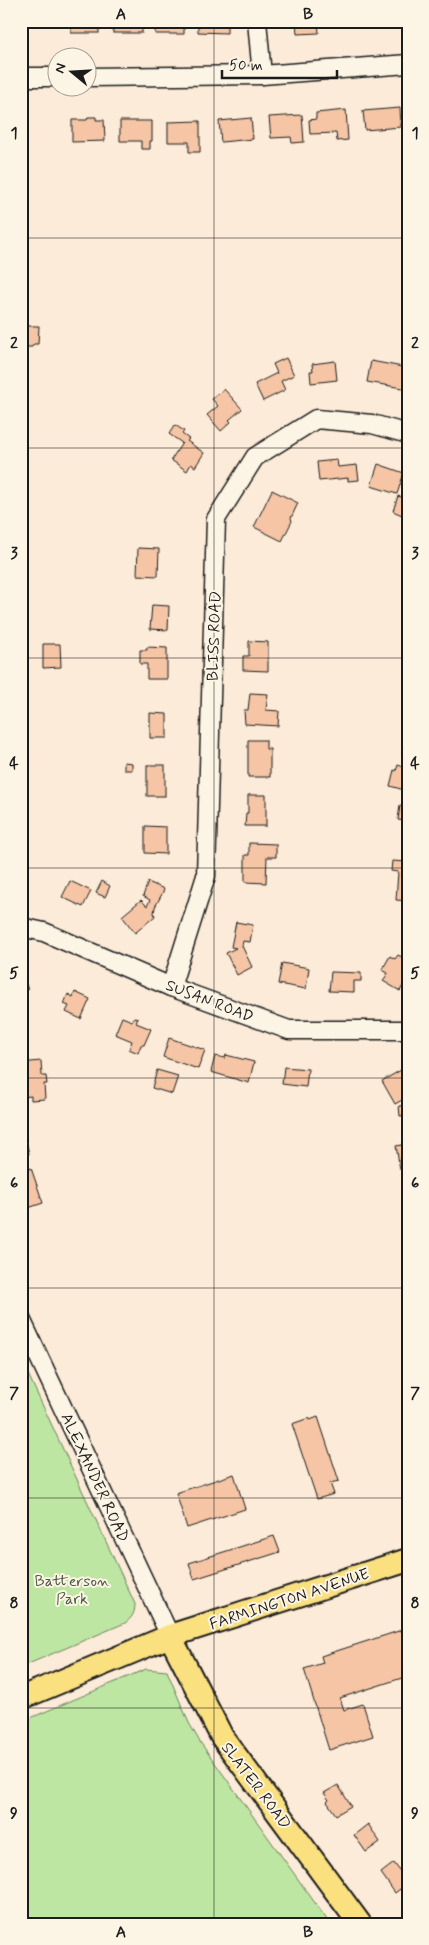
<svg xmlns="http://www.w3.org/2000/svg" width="429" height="1945" viewBox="0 0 429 1945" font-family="Mynerve,sans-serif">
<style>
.green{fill:#bce6a2;stroke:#6c815f}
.building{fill:#f5c5a5;stroke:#1c1c1c}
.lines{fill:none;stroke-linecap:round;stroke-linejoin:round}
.minor-casing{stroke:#1c1c1c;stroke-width:21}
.major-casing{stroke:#1c1c1c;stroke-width:26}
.minor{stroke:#fcf5e5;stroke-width:18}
.major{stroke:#fbe080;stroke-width:22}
.grid{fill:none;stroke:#1c1c1c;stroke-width:1;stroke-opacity:0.55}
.labels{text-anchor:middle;stroke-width:4;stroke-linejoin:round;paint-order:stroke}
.street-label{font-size:16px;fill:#1c1c1c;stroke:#fcf5e5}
.park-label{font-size:16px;fill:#4c5944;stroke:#fcf5e5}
.neatline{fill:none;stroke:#1c1c1c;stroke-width:2}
.grid-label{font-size:16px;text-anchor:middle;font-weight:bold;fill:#1c1c1c}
</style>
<rect width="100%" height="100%" fill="#fbebd8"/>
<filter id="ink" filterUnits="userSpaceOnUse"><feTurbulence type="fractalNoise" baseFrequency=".02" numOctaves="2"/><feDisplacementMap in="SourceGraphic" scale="10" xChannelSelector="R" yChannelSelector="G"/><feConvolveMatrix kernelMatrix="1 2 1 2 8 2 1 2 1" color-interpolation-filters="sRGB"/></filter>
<g filter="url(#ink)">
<g class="green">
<path d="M21,1359L135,1604C135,1613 132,1618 125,1623L21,1667Z"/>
<path d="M146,1669L167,1671L189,1723L200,1742L330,1924H21V1722Z"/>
</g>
<g class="building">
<rect x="71" y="21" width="28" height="12"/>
<rect x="113" y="21" width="29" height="12"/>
<path d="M156,21H184V34H155Z"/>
<path d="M198,21H227V33L198,32Z"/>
<path d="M296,21H318L319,33L297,34Z"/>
<path d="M338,21H376V23L338,24Z"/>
<path d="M400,108L401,127L365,130L363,111Z"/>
<path d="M346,110L348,140L337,141L336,133L310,134L309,120L316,119V113Z"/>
<path d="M302,115L304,142L292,143L291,137L271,138L269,117Z"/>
<path d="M88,117H96V120H104L105,141L72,142V120H87Z"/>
<path d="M251,118L253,139L221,142L219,121Z"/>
<path d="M120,121H152V141H150V149H141V141H120Z"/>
<path d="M200,121V152H189V142H168V122Z"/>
<path d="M21,194H23V203H25L24,231H21Z"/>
<rect x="21" y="252" width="4" height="31"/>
<path d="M21,326H39L38,344H34L32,347H21Z"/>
<path d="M286,358L294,375L281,381L285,390L263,401L255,384L277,373L273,364Z"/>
<path d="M335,361L337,380L311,383L310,371H313L312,364Z"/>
<path d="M371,361L408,368V389L367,382Z"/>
<path d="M224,389L242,409L229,420L231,422L221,431L207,415L218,406L212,399Z"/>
<path d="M175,425L184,431L182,434L189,439L187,441L204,453L195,467L191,464L187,471L171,460L182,443L169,434Z"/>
<path d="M337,460L338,467L357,465L359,480L348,481V478L319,481L317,462Z"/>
<path d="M378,464L404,473L397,494L371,486Z"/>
<path d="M272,490L298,503L291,518L292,521L282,541L254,527Z"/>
<path d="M398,496L408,499L402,515L393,511Z"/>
<path d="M138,548L159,549L158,576L137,575Z"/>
<path d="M152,605L169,606L168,630L150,629Z"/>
<path d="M249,641L268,642V671L243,670V656H249Z"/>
<path d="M43,644H60L61,667L43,668Z"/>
<path d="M147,647L167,648V679H147V664H140V650H147Z"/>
<path d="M250,693L268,694L266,710L279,711L278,726L245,724L244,710H248Z"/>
<path d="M150,713L167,714V738H150Z"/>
<path d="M406,737H408V755L402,753Z"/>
<path d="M248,740H266V749H270V777H248Z"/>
<path d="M124,762L132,763V770H124Z"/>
<rect x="147" y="765" width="18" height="31"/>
<path d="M398,765L407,768L405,773L408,774V791L390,786L394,770L396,771Z"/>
<path d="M248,795H266V826H245L246,813H248Z"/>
<path d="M400,805L408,806V844L404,843L407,821L398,820Z"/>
<path d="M145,826L166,827V854L145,853Z"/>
<path d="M249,843L276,844V857H267L266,883L245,882V855H249Z"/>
<path d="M392,861L408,862V901L396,900L398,872L391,871Z"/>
<path d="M70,881L91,891L83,907L62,897Z"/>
<path d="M102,881L110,886L105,897L96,893Z"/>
<path d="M148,882L164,889L163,892L155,907L154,913L155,916L135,933L122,916L141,900L147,906L150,900L143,896Z"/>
<path d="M236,922L253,925L250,942L243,941L242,946L252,967L237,975L226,953L236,948L231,947Z"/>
<path d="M398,955L408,960V986L404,984L400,991L383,981L388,973L382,970L390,956L395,959Z"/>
<path d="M282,963L309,968L306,989L278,984Z"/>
<path d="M21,970L28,990L21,991Z"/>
<path d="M331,972L361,973V981H354V992L329,991Z"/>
<path d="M75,992L90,999L81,1019L66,1012L69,1006L64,1004L68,994L73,997Z"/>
<path d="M122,1017L132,1021L134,1017L138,1018L136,1023L151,1029L144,1045H141L138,1053L129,1049L132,1041L115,1034Z"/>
<path d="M169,1038L205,1050L198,1069L163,1057Z"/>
<path d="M226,1055L254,1062L249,1083L211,1072L215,1056L225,1058Z"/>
<path d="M41,1061L42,1076H46L47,1084H44L45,1099L31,1100V1096L21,1097V1063Z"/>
<path d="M284,1067L308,1069L306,1087L282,1084Z"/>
<path d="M157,1070L178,1076L172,1094L152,1088Z"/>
<path d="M401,1070L408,1082V1115L400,1116L399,1106L408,1105L404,1099L395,1104L382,1081Z"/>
<path d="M21,1118L29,1154L21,1156Z"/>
<path d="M408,1144V1168L400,1169L396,1146Z"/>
<path d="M31,1168L43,1203L25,1209L21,1197V1172Z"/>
<path d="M318,1417L339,1481L330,1483L334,1494L317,1499L292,1424L309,1418L310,1420Z"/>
<path d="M234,1474L245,1509L187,1528L176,1493Z"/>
<path d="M274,1536L280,1552L194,1579L189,1563Z"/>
<path d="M408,1628V1676L340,1698L344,1710L363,1704L373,1736L329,1750L304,1669L323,1663L321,1656Z"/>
<path d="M338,1785L351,1806L336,1815L327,1802L329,1800L324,1793Z"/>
<path d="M368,1824L380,1842L366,1852L354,1835Z"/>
<path d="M394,1863L408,1882V1891L404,1894L400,1889L395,1893L381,1873Z"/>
</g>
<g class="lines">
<defs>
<g id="minor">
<path d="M257,21L262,75"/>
<path d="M21,77H58"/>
<path d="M88,77L262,75L408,64"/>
<path d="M21,927L44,932L171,987L289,1030H408"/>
<path d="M171,987L206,876L216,519L255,457L316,419L372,424L408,434"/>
<path d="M21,1319L170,1636"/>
</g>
<g id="major">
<path d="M170,1636L222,1737L360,1924"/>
<path d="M21,1698L170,1636L408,1560"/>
</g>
</defs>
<use href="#minor" class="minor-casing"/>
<use href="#major" class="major-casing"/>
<use href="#minor" class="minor"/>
<use href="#major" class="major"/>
</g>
</g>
<path class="grid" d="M214,21V1924M21,238H408M21,448H408M21,658H408M21,868H408M21,1078H408M21,1288H408M21,1498H408M21,1708H408"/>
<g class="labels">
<g class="street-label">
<text transform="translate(213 636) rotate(-88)" y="6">BLISS ROAD</text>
<text transform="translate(210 1000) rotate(21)" y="6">SUSAN ROAD</text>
<text transform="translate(96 1477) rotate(65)" y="6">ALEXANDER ROAD</text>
<text transform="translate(289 1598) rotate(-18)" y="6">FARMINGTON AVENUE</text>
<text transform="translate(257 1785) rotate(53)" y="6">SLATER ROAD</text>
</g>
<g class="park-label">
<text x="72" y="1586">Batterson<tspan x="72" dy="18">Park</tspan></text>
</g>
</g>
<rect width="429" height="1945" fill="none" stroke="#fcf5e5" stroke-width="55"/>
<g transform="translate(72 72) rotate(288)"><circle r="24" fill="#fcf5e5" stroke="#a29e95"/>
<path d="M0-4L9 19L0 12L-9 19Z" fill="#1c1c1c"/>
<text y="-8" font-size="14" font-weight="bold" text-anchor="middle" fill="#1c1c1c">N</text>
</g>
<path d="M222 70v8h115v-8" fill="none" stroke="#1c1c1c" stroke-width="2.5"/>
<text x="229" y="70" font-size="15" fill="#1c1c1c" stroke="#fcf5e5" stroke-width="4" paint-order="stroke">50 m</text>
<rect x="28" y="28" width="374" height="1890" class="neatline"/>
<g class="grid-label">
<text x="121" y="19">A</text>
<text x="308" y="19">B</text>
<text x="14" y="138">1</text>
<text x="415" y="138">1</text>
<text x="14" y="348">2</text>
<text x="415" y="348">2</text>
<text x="14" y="558">3</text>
<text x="415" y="558">3</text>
<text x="14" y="768">4</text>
<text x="415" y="768">4</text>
<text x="14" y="978">5</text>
<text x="415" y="978">5</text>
<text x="14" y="1188">6</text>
<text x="415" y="1188">6</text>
<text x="14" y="1398">7</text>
<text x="415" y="1398">7</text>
<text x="14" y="1608">8</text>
<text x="415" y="1608">8</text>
<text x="14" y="1818">9</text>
<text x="415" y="1818">9</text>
<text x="121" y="1937">A</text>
<text x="308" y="1937">B</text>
</g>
</svg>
